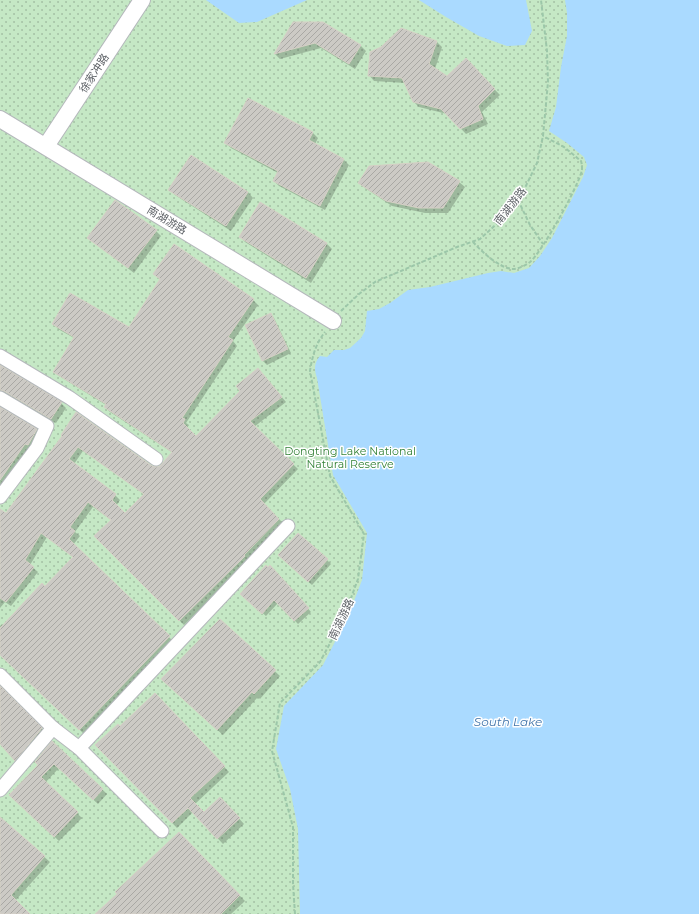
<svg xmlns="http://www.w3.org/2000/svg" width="699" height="914" viewBox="0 0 699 914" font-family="Montserrat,'Noto Sans SC',sans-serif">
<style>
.park{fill:url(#park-dots)}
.water{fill:#aadaff}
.shadow{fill:#0003;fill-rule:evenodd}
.building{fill:url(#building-hatch);stroke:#d6d1c6;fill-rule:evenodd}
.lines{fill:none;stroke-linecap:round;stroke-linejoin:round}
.minor-casing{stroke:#b5b8bc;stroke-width:15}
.tertiary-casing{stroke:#b5b8bc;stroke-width:18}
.path{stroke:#9cc7a9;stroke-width:2;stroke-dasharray:4 2;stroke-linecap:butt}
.minor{stroke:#fff;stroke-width:13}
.tertiary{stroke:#fff;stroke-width:16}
.labels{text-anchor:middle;stroke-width:3;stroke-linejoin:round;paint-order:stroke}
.street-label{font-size:11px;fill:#5f6368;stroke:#fff}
.park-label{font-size:11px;fill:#348238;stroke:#fff}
.water-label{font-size:12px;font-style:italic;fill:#4174aa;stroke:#fff}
</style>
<defs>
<pattern id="park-dots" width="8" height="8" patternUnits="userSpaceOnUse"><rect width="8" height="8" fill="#c5e8c5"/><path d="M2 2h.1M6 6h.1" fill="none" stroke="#a3c0a4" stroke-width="1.8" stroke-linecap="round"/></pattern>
<pattern id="building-hatch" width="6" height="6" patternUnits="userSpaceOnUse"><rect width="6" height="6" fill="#cccac5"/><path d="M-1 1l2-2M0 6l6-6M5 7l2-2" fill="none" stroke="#a9a8a4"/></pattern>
</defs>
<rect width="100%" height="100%" fill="#f1efe8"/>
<rect class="park" x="0" y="0" width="699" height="914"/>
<g class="water">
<path d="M206,0H307L257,22L239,23Z"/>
<path d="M419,0H526L532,31L525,45L507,46L479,36L446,17Z"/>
<path d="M565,0H699V914H300L298,829L290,789L276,749L284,706L323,665L339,634L354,601L362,580L367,533L333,475L317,378C314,369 314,363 320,356L327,357L334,350H344L350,348L361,338L365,331L367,311L379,309L390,303L408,290L430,287L488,273L501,271L514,273L529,268L540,256L552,238L583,177L587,165L584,157L567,143L549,131L556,107L561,67L567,36V13Z"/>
</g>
<g class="shadow">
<path d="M294,23L361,46L366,51L355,69L321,48L280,59L275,54Z"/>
<path d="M402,30L437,42L442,47L435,69L447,77L466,60L500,95L482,112L488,124L466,134L447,114L419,107L414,102L405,83L374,81L369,75L381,48Z"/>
<path d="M248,100L313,133L318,138L315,144L344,160L349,165L325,210L279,186L274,181L278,173L231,148L225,143Z"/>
<path d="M428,163L459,182L465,187L448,213H425L392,206L365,188L359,183Z"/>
<path d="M170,190L248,192L253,198L231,231L175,195Z"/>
<path d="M261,203L327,244L332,249L311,283L245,242L240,236Z"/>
<path d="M156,231L161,236L134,273L88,238Z"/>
<path d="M154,274L253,300L258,305L233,341L237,346L186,423L189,425L187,428L196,437L241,391L258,369L286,402L254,427L298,469L264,504L284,524L249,562L184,625L95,536L111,520L93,507L75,532L80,536L73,545L174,642L84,734L0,653V626L2,624L4,625L45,587L74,558L47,537L30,565L38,572L11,606L5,602L0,608V511L6,515L64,437L156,468L160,467L173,453L110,412L105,407L106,405L59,376L54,372L74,338L58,329L54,324L130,328L161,280ZM83,451L145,494L124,514L116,506L120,500L115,495L74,464Z"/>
<path d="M271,314L274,318L291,353L267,365L263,361L246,325Z"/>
<path d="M0,366L61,403L66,408L56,423L9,395H2L0,397Z"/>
<path d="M0,408L36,430L41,435L0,495Z"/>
<path d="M283,559L327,560L331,564L312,585Z"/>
<path d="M273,570L311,612L298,624L278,603L266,616L245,597Z"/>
<path d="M220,620L280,676L260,699L258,697L223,735L168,685Z"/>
<path d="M0,688L45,732L18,763L0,742Z"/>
<path d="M155,694L229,772L195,804L204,813L225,803L244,824L223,844L193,812L177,828L97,745L120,728Z"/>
<path d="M53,742L107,794L98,804L59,768L45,783L82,818L59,841L11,795L40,765Z"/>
<path d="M0,818L50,862L15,901L29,914H0Z"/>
<path d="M179,834L245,901L231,914H96Z"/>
</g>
<g class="building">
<path d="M293,22H323L361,45L349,64L315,43L274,54Z"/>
<path d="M401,28L437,41L429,64L447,76L466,58L495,89L478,106L483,119L460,129L441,109L413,102L402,78L368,76L370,52L381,47Z"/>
<path d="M248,98L313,132L309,140L344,159L320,206L273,181L278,171L224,143Z"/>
<path d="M191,155L248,192L226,226L168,190Z"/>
<path d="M428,162L460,181L443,208H419L386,201L358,183L369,166Z"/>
<path d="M115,200L157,230L128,268L87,238Z"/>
<path d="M260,202L327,243L306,278L239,237Z"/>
<path d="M174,244L254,299L228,337L233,340L182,418L185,419L183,423L196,436L240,391L236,386L258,368L282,397L250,421L294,464L260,499L279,519L244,555L245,556L179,621L94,536L111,520L88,502L70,527L75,531L69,539L170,636L79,730L0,655V628L42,583L45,586L73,557L41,533L25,560L34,567L6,602L0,598V509L6,513L62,436L61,435L76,412L152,466L156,467L160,466L172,452L104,407L106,404L53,372L74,337L52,324L70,293L129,327L160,279L153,274ZM78,447L144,494L125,513L112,500L116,494L69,459Z"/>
<path d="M271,313L288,349L262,361L245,325Z"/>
<path d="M0,365L62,402L51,419L4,391L0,390Z"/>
<path d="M0,407L37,429L28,445L25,444L0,480Z"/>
<path d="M298,533L328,559L308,582L278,555Z"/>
<path d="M266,565L268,567L270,565L309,608L294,621L274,600L262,614L240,594Z"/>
<path d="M220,619L276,670L254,694L252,692L217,730L161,679Z"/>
<path d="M0,686L42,728L15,761L0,744Z"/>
<path d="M155,693L225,766L190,798L204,812L220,797L240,818L217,839L188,808L172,823L95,745L118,724L120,726Z"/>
<path d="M52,741L103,789L93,800L54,764L41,777L78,812L54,837L9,795L38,765L35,762Z"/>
<path d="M0,817L45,856L11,895L30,914H0Z"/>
<path d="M179,832L240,895L221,914H95L117,894L115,892Z"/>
</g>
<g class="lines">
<defs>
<g id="minor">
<path d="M0,356L70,398L156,459"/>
<path d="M0,398L47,426L37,448L0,497"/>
<path d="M0,675L53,728L79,748L162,831"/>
<path d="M79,748L288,526"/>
<path d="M0,790L53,728"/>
</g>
<g id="tertiary">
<path d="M0,119L333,321"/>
<path d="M46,146L142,0"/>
</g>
</defs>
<use href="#minor" class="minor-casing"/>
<use href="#tertiary" class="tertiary-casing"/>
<g class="path">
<path d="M518,200L530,225L543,244"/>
<path d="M473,242C482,252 499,268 513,269C519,269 526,265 530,262C542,252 579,185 582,170C582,167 582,164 581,161L564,147L543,136"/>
<path d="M341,311L359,294L375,282L457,247L480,239L503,218L523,192L537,163L543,136L548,82L547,51L541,0"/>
<path d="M295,914L293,884V827L272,751L280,703L320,662L344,617L358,579L364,534L330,476L310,371C312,357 316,343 325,332"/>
</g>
<use href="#minor" class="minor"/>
<use href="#tertiary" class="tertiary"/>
</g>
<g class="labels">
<g class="street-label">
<text transform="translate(94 73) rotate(-57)" y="4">徐家冲路</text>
<text transform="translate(510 206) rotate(-52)" y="4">南湖游路</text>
<text transform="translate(167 220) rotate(31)" y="4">南湖游路</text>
<text transform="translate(341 619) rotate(-65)" y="4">南湖游路</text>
</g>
<g class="park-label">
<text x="350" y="455">Dongting Lake National<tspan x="350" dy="13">Natural Reserve</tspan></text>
</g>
<g class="water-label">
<text x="508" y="726">South Lake</text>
</g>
</g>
</svg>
